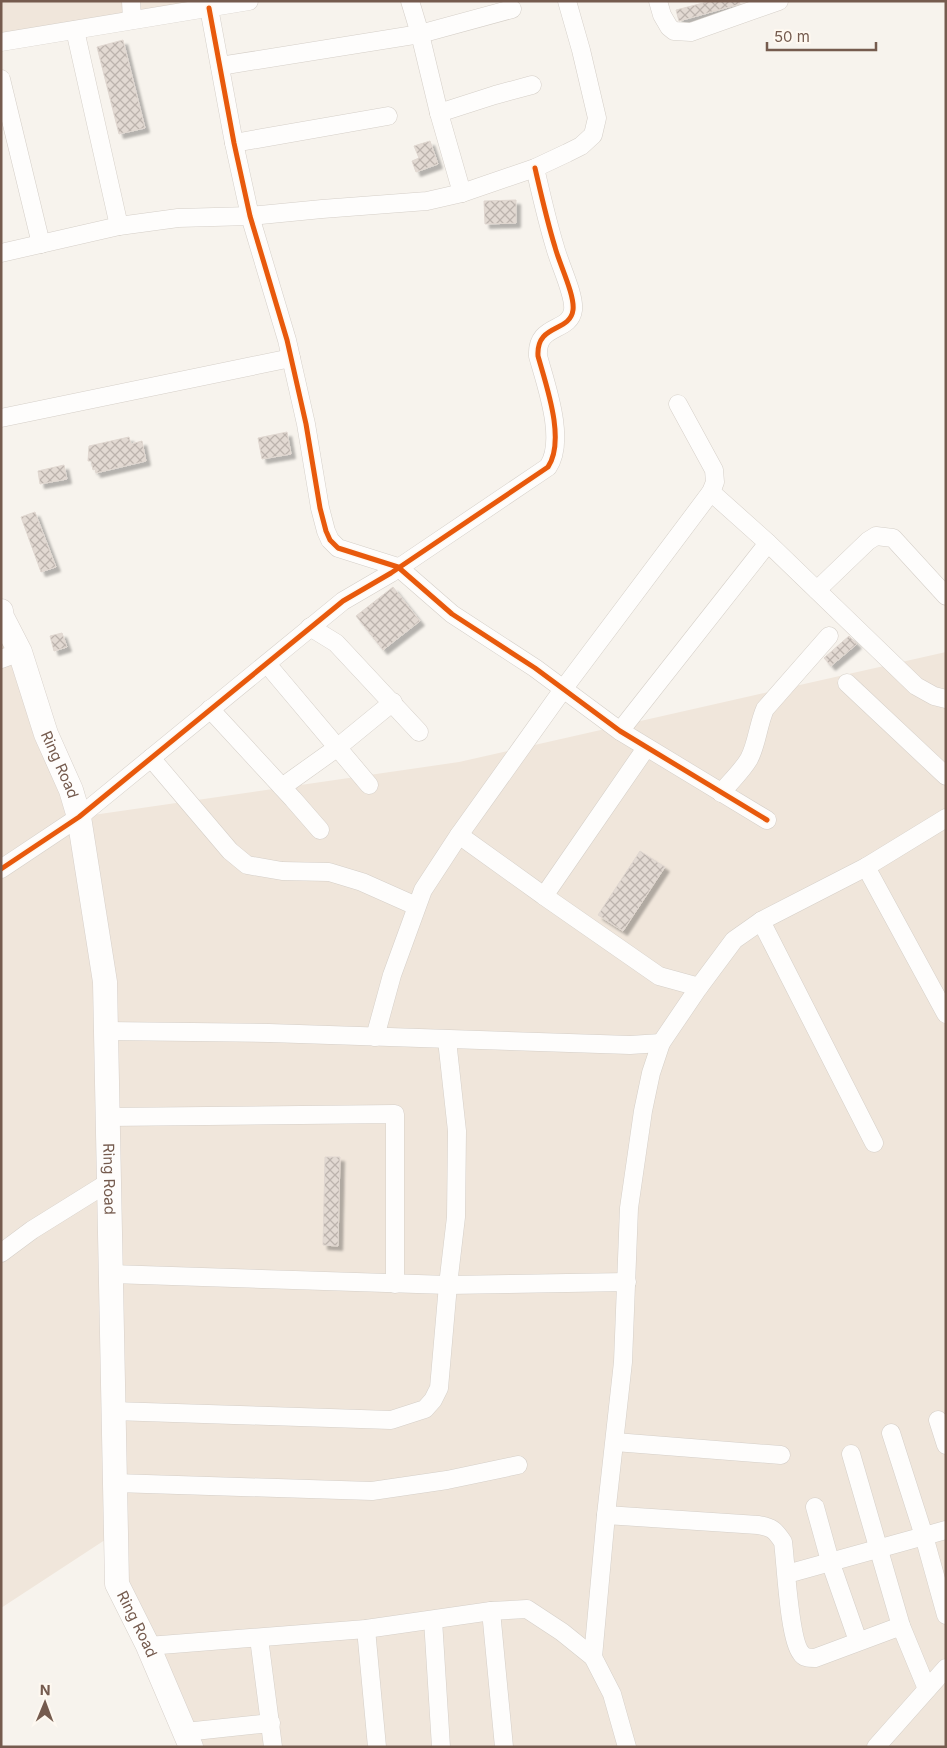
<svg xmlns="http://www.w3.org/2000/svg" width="947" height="1748" viewBox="0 0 947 1748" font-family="Inter,sans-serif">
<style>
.residential{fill:#f0e6db}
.building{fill:url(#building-cross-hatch);stroke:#e0d7d0;filter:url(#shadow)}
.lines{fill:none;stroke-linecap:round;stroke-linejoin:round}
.minor-casing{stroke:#d5cfc8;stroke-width:19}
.secondary-casing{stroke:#d7d0ca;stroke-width:25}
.minor{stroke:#fefdfc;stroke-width:18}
.secondary{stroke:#fefdfc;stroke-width:24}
.cycleway-casing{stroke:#fef8f0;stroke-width:8}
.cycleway{stroke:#e8590c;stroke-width:5}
.labels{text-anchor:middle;stroke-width:4;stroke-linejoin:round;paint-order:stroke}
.street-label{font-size:15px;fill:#755b4e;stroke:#fef8f0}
</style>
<defs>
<pattern id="building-cross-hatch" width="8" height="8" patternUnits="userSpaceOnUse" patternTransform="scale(1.25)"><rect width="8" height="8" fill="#e2d9d2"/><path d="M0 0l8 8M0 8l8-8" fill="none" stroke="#bcb3ad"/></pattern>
<filter id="shadow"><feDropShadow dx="4.5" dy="4.5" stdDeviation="1" flood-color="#0004"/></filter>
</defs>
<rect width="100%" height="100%" fill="#f7f3ed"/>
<g class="residential">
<path d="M1,1H244L1,41Z"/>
<path d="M1,614L79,817L459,762L946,652V1747H190L111,1536L1,1608Z"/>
</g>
<g class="building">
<path d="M711,1H739L740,4L679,21L676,10Z"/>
<path d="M123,40L145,128L119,134L97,47Z"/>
<path d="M430,141L438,164L416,172L412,161L419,158L414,146Z"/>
<path d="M516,200V223L485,224L484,201Z"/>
<path d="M287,432L291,454L262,459L258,438Z"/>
<path d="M129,437L131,444L142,441L146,461L96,473L95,469L93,470L91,461H88L89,446Z"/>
<path d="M64,465L67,479L40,484L38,471Z"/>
<path d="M35,512L56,567L41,572L21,517Z"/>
<path d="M393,587L420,621L383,650L356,616Z"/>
<path d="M62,633L67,647L54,651L50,636Z"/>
<path d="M849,636L857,644L831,666L824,658Z"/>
<path d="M640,851L665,867L623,931L598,915Z"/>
<path d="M325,1157H340L338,1246L323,1245Z"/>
</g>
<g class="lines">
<defs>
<g id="minor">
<path d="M131,1L132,20"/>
<path d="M410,1L420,34L439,113L462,193"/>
<path d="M658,1L662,15L669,27L674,31L691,32L779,1"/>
<path d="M209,8L234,143L250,216L287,340L306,424L320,508L326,531L330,540L338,548L398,567L452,614L535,668L620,731L767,820"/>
<path d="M75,30L119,226"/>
<path d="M1,42L249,1"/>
<path d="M220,66L420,34L512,9"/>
<path d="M1,79L41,244"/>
<path d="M439,113L495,95L532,85"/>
<path d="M234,143L388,116"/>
<path d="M1,253L119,226L178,218L250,216L322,209L427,201L462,193L535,168L567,153L581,146L593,135L597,118L581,50L567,1"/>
<path d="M1,418L291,358"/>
<path d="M711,492L768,543L916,686L934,696L946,699"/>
<path d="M817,590L868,541L876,536L893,538L946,596"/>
<path d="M310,627L336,643L419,732"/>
<path d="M1,659L20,652"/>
<path d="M267,664L369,785"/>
<path d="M847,683L946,776"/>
<path d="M210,709L293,799L320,830"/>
<path d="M620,731L768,543"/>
<path d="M151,758L230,851L247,865L282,871L329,872L362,882L416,906"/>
<path d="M282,787L338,747L393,702"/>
<path d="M721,793C730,782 742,771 749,759C757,744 758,725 765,709L829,636"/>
<path d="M459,835L544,896L646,748"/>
<path d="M866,867L946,1014"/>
<path d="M1,869L79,817L343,601L391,573L548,467C566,440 546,385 538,356C536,323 570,333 573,310C575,295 559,263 555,247C547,221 541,194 535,168"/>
<path d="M544,896L659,976L699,987"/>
<path d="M761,921L874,1143"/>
<path d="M106,1031L269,1033L630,1045L661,1043"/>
<path d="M375,1037L392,975L423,890L459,835L564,688L711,492L715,482L714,470L678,404"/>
<path d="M108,1117L395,1114V1284"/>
<path d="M1,1253L32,1230L109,1182"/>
<path d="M111,1274L448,1285L627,1282"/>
<path d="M113,1411L391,1420L425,1409L433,1400L439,1388L448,1285L456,1217L457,1131L447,1040"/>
<path d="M938,1420L946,1445"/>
<path d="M891,1433L924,1536L946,1615"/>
<path d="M615,1442L781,1455"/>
<path d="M851,1454L901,1626"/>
<path d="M115,1483L372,1491L447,1480L518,1465"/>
<path d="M815,1507L830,1561L858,1641"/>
<path d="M606,1515L758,1525C772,1527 775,1530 783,1542C786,1564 789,1639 801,1653C804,1658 809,1658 815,1658L901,1626L927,1689"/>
<path d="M787,1574L946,1530"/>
<path d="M491,1611L504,1747"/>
<path d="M433,1620L441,1747"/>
<path d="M366,1629L377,1747"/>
<path d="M259,1638L273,1747"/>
<path d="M148,1646L366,1629L491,1611L527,1609L562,1632L593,1657L612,1694L627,1747"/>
<path d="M593,1657L606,1515L623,1362L629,1208L643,1111L651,1073L661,1043L699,987L734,940L761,921L866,867L946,818"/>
<path d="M185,1732L271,1723"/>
<path d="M876,1747L946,1668"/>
</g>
<g id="secondary">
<path id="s1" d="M1,611L2,617L20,652L46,734L71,790L79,817L105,982L117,1584L148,1646L191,1747"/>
</g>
</defs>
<use href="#minor" class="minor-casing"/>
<use href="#secondary" class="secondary-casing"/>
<use href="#minor" class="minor"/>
<use href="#secondary" class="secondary"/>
<defs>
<g id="cycleway">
<path d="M209,8L234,143L250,216L287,340L306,424L320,508L326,531L330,540L338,548L398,567L452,614L535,668L620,731L767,820"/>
<path d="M1,869L79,817L343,601L391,573L548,467C566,440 546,385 538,356C536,323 570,333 573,310C575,295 559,263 555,247C547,221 541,194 535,168"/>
</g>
</defs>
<use href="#cycleway" class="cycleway-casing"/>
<use href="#cycleway" class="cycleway"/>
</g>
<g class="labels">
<g class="street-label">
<text dy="5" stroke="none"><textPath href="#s1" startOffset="165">Ring Road</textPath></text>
<text dy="5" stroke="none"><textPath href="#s1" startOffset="585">Ring Road</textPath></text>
<text dy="5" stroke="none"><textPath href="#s1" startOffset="1035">Ring Road</textPath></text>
</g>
</g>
<rect width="947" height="1748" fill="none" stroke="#755b4e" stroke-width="5"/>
<g transform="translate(45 1703) rotate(1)" stroke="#fef8f0" stroke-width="4" paint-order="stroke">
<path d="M0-4L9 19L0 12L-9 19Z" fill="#755b4e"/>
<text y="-8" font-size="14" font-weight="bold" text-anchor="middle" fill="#755b4e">N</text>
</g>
<path d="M767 42v8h109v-8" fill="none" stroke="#755b4e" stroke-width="2.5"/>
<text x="774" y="42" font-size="15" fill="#755b4e" stroke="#fef8f0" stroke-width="4" paint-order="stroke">50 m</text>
</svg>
